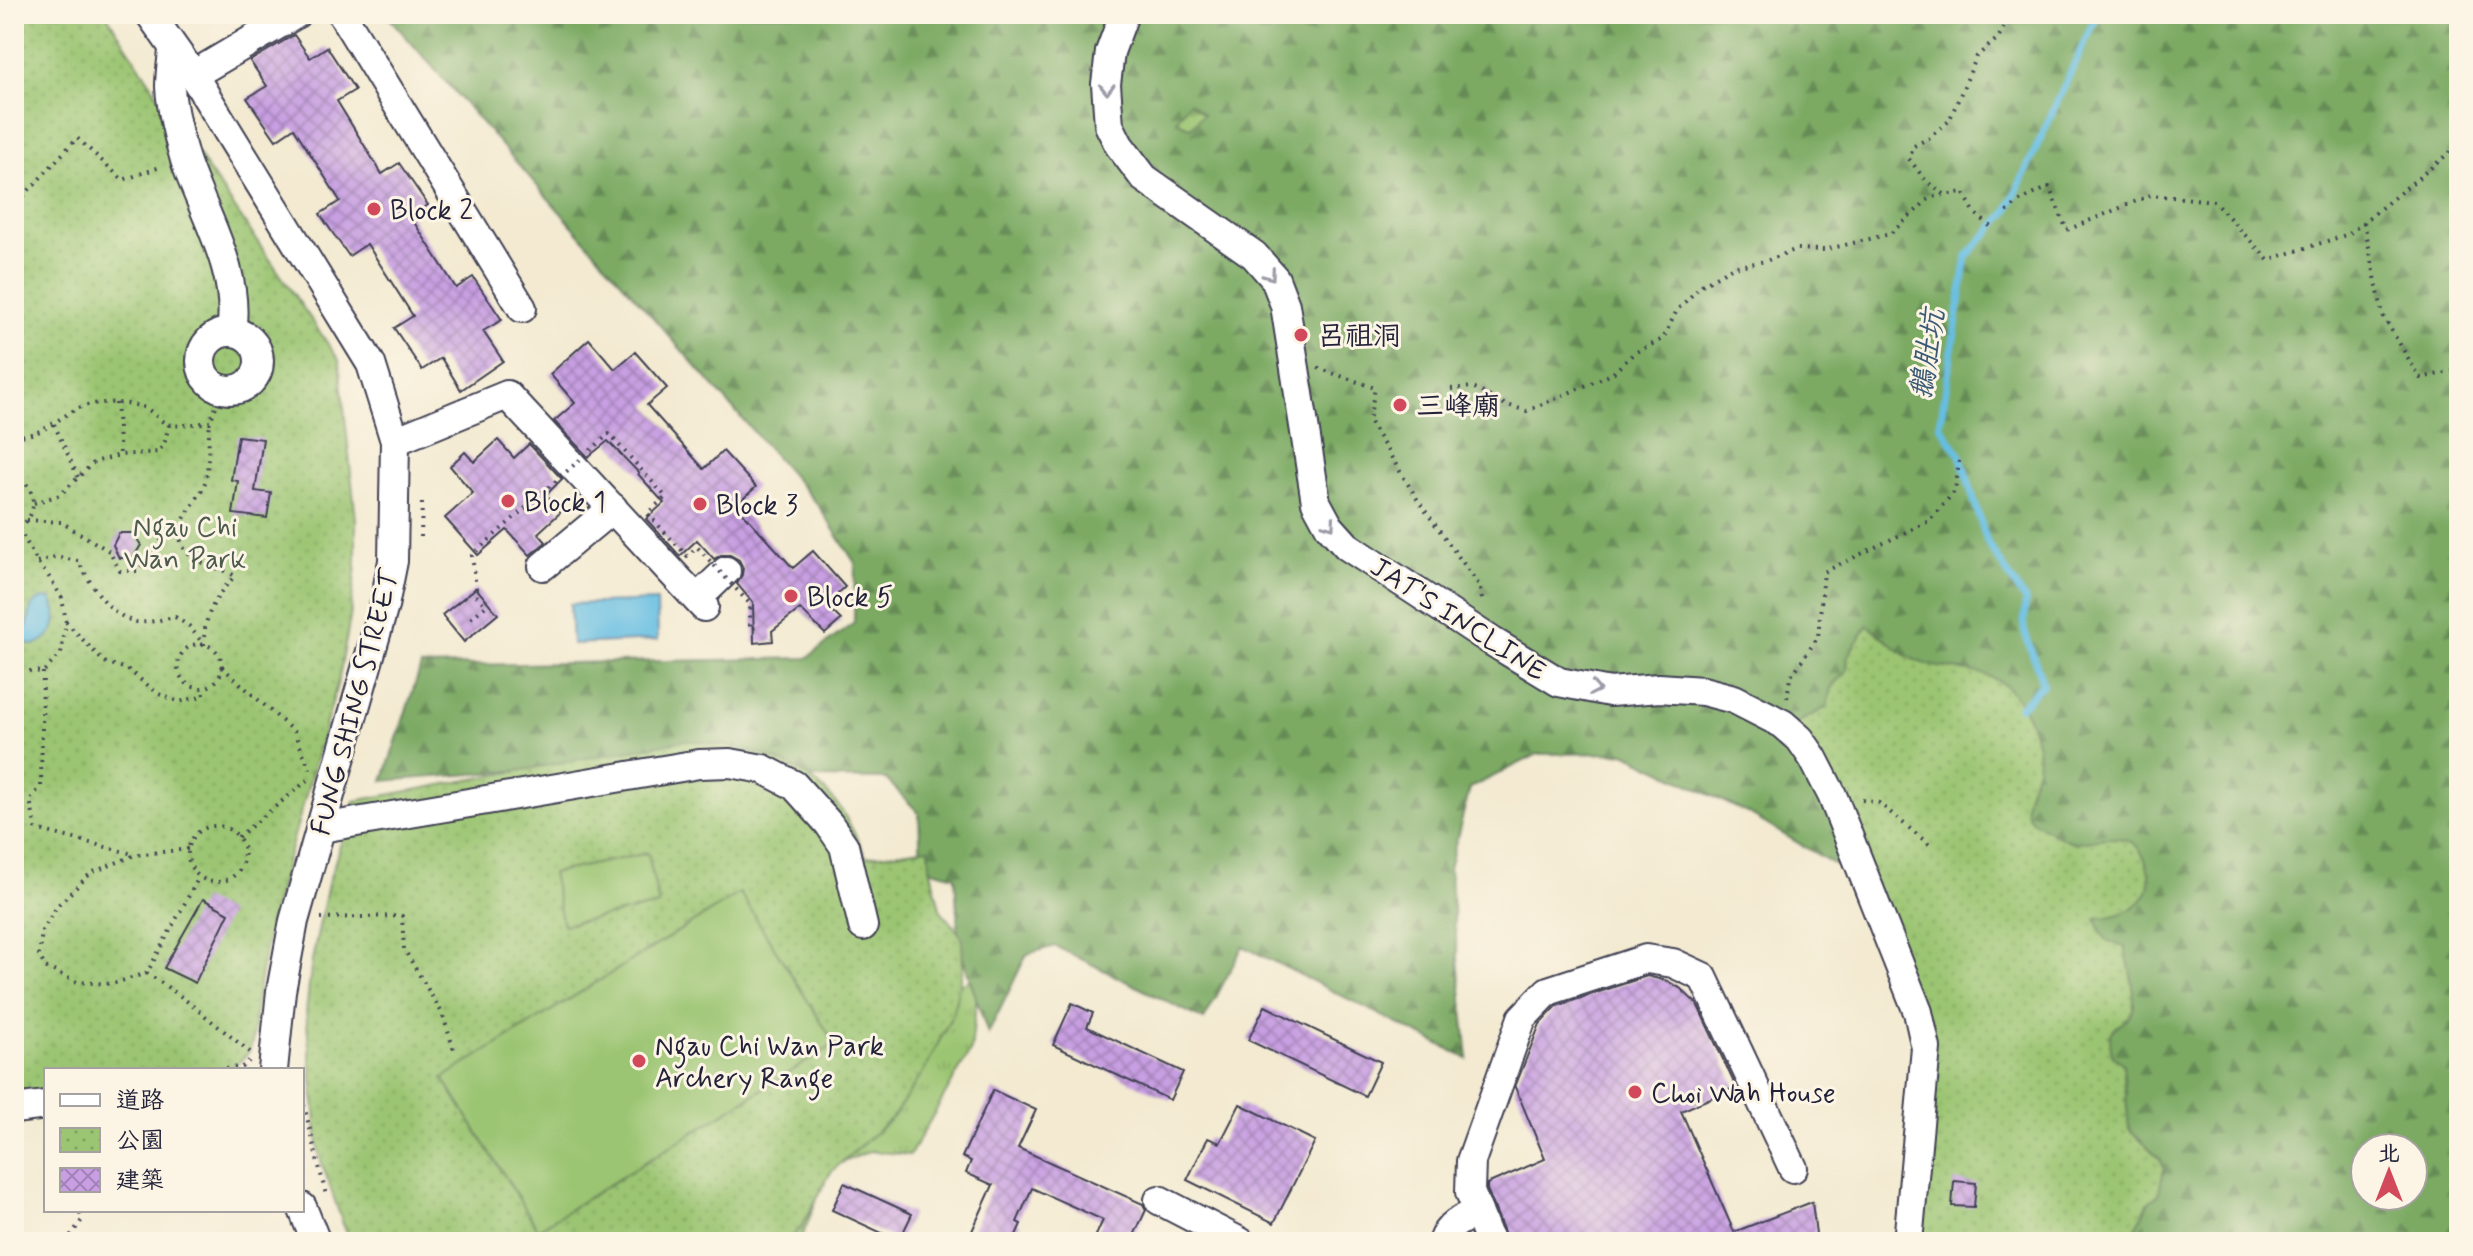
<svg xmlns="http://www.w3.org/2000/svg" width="2473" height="1256" viewBox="0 0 2473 1256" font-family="Mynerve,'LXGW WenKai TC',sans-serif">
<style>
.grass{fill:url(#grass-tufts);stroke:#5e7456;stroke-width:2}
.forest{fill:url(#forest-firs);stroke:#4f6650;stroke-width:2;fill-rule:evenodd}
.cemetery{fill:url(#cemetery-stones);stroke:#5e7456;stroke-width:2}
.park{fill:url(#park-dots);stroke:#5e7456;stroke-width:2}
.pitch{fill:#9bc572;stroke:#5e7456;stroke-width:2}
.water{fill:#65bee3;stroke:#44708f;stroke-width:2}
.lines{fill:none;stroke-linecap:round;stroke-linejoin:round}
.stream{stroke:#65bee3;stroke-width:7}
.building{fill:url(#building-cross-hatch)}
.minor-casing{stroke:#414052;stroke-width:32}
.path{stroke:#414052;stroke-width:4;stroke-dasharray:2 6;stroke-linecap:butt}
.minor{stroke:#fff;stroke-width:28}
.path-bridge{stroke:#414052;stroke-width:4;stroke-dasharray:2 6;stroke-linecap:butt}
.oneway{stroke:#9c9ca7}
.poi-dot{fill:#d1495b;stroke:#fcf5e5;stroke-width:3}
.labels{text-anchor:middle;stroke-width:6;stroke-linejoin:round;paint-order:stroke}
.poi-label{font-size:28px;fill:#22223b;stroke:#fcf5e5;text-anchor:start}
.park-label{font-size:28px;fill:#4c5b4e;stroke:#fcf5e5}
.street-label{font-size:28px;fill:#22223b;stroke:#fcf5e5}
.water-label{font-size:30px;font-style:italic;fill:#395976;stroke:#fcf5e5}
</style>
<defs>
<pattern id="grass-tufts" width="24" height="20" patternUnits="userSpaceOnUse" patternTransform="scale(2)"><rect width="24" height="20" fill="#9bc572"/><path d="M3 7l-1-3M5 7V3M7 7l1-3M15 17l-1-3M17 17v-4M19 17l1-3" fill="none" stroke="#85a964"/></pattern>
<pattern id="forest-firs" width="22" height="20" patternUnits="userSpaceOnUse" patternTransform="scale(2)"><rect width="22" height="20" fill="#7caa64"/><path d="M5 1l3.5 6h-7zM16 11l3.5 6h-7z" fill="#658a54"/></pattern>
<pattern id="cemetery-stones" width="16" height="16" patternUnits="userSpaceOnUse" patternTransform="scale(2)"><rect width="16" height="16" fill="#9bc572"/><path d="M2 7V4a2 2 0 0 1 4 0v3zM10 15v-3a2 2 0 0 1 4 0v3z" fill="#85a964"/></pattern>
<pattern id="park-dots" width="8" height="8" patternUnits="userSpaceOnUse" patternTransform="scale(2)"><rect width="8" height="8" fill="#9bc572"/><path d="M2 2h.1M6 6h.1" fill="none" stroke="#85a964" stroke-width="1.8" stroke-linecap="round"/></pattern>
<pattern id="building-cross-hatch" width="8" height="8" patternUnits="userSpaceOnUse" patternTransform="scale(2)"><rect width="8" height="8" fill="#c89fe2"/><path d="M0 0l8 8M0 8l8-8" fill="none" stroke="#a281b8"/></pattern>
</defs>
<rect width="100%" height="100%" fill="#fcf5e5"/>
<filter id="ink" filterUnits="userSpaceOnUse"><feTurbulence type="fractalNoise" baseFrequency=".0125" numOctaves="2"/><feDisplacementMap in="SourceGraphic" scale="16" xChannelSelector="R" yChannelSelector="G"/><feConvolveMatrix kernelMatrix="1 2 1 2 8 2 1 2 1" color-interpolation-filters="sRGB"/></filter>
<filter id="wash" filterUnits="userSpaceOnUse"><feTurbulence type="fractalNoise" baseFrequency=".006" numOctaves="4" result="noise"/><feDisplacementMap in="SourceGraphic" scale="32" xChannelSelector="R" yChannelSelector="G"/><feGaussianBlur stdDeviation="1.8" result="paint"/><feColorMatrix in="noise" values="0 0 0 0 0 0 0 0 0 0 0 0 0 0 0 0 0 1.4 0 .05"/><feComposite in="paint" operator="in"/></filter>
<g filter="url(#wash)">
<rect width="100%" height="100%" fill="#f3ead1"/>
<path class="grass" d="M979,974L971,1050L910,1155L870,1151L829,1168L800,1242H572L937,998Z"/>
<path class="forest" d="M386,14H2459V1242H1928L1938,1027L1879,891L1749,814L1625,753L1538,754L1470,788L1449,868L1468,1059L1243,946L1204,1020L1055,946L1027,954L988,1034L959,946L955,876L921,867L919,813L886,779L813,778L747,753L383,781L421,666L807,658L854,623L855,563L818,505ZM2365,1148H2413V1196H2365Z"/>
<path class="cemetery" d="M1189,102L1203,114L1191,128L1176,121Z"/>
<g class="park">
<path d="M14,14H106L178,126L339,360L356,520V565L350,618L339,678L270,921L258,990L252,1043L249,1052L238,1064L227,1070H46V1091L14,1094Z"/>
<path d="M1868,625C1882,636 1896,650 1911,658C1942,675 1980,662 2009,689C2027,706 2041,743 2037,767C2034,783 2017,805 2031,819C2035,824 2067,841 2074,842C2079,843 2087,840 2092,840C2120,835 2140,836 2148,869C2151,881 2150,892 2140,902C2127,914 2113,917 2096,918C2103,939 2104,941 2125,947C2128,962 2137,995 2133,1009C2125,1031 2102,1021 2113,1056L2123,1064L2129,1129L2161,1160L2164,1169L2158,1195L2149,1202L2128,1242H1912L1920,1171L1930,1168L1932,1152L1924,1148L1930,1068L1797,723L1827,707L1831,688L1847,671L1848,655Z"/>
<path d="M685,740C742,746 804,758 840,808C850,823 858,841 866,857L929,848L930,866L940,909L962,937L963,968L953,1013L927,1066L893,1117L831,1172L801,1228L785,1242H352L343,1224L319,1155L306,1012L312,960L328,884L354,801Z"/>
</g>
<g class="pitch">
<path d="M648,853L659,905L563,925L552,873Z"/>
<path d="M740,893L835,1044L538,1229L443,1078Z"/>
</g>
<g class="water">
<path d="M42,598L51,599C61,620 56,636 34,645L25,643L21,637C23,631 29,625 29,619C31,606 29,606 42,598Z"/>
<path d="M657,601L658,640L572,644L570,604Z"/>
</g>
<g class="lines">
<path class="stream" d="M2020,707L2043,684L2024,630L2025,600L1987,542L1960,455L1940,425L1967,256L2007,212L2093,23L2103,14"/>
</g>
<g id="blocks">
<g class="building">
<path d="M294,35L310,58L327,47L355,90L337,101L382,174L399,163L428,205L410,216L435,255L456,288L473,277L502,320L483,331L503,361L461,390L441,358L422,370L394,328L413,316L367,244L349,256L332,232L320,214L340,201L294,128L276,140L247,98L267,86L250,61Z"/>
<path d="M589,339L615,369L635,352L667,388L647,405L704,469L723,451L756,487L736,505L793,568L813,551L845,587L826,605L841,620L825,634L800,609L772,631L773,641L754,643L753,603L737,584L742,575L743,568L739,560L730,555H721L714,559L697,540L680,556L646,519L664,503L638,474L639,473L608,441L588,457L554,421L575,403L550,374Z"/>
<path d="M238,436L263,439L255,491L271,493L267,518L233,514L238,481L231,480Z"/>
<path d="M498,440L514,458L529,444L562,479L546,495L561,512L538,533L546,542L530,555L507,530L478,555L445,518L473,493L450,466L465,452L474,462Z"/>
<path d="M119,533H133L141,545L133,558H119L113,545Z"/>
<path d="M476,588L498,614L464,642L442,615Z"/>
<path d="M203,899L229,913L195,983L164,968Z"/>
<path d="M1647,976L1667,981L1680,988L1697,1004L1736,1087L1681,1111L1734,1232L1812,1202L1817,1242H1508L1487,1189V1184L1545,1159L1515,1087L1540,1024L1557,1006Z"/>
<path d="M1072,1003L1093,1013L1087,1027L1183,1072L1170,1100L1053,1045Z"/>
<path d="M1265,1006L1381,1062L1365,1096L1248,1040Z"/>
<path d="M993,1090L1036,1110L1018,1148L1143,1204L1146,1210L1131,1242H1093L1103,1220L1032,1188L1017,1222L1021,1224L1013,1242H967L993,1185L966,1173L971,1161L962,1157Z"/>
<path d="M1240,1104L1315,1141L1274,1223L1187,1180L1208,1138L1220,1143Z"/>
<path d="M1954,1181L1976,1183L1974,1207L1952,1206Z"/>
<path d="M844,1183L912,1214L899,1241L832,1210Z"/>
</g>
</g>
</g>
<g filter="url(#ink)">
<use href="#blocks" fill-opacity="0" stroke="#414052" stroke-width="2"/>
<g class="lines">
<defs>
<g id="minor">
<path d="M150,14L193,75L371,364L395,441L393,561L384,606L294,921L281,991L273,1070"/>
<path d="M342,14L522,308"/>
<path d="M1124,14L1110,52L1106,84L1109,125L1119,145L1144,178L1254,255L1275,279L1285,305L1316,502L1329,526L1347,546L1493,642L1559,682L1610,692L1659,688L1703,691L1734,699L1783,724L1800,739L1813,758L1832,795L1918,1012L1926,1048L1908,1242"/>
<path d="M173,50C172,62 170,75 170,87C171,107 179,140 185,160C203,214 241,272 231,332"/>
<path d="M193,75L296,14"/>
<circle cx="230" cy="361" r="29"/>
<path d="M395,441L507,395L704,607"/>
<path d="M543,566L613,508"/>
<path d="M697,599L726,571"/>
<path d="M321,828L699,764L730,763L763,769L794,785L829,824L844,846L863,926"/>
<path d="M14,1109L46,1105"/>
<path d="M1159,1200L1240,1242"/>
<path d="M302,1207L316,1242"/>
<path d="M1442,1242C1448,1225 1461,1219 1478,1212"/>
<path d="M1490,1242L1470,1192L1471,1161L1522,1018L1548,991L1646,959L1673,963L1703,977L1793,1168"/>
</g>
</defs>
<use href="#minor" class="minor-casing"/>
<g class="path">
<path d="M14,148L21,165V199L77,138L123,180L160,167"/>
<path d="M2454,149L2459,168"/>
<path d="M14,192L21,199V211L14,227"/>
<path d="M1944,194L1927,182L1909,159L1914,146L1929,138L1949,121L1977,56L1998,38L2008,21L1986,19L1984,14"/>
<path d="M2007,212L2020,201L2049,187L2067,230L2151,195L2214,201L2268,260L2349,234L2454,149L2458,112L2459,21"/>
<path d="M2364,222L2383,316L2420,378L2459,370"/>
<path d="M1318,368L1375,388L1369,421L1419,502L1479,585L1483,604"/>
<path d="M1451,389L1473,387L1501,403L1527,411L1612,374L1634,353L1663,339L1677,310L1703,284L1733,267L1766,261L1797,249L1824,250L1890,234L1931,197L1963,192L1975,213L1992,228"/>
<path d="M116,403L120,455"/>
<path d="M54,424L78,477"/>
<path d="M14,436C52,436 60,410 92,404C107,402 134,402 147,409C154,413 160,421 167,424C177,428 198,423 210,422L222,389"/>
<path d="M14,474C38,486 41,518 14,530"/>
<path d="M34,503L60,495L94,462L120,455L159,452L165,441L169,425"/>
<path d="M27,520L61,522L109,551L120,571H138L165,536L179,532"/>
<path d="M421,537L422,502"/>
<path d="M37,562L55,557L78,561C90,583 107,612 132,621C143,625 163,619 175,617L189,626L204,645"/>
<path d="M66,622L104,662L127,669L159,694L179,702L204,696L203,688"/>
<circle cx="200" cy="666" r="22"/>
<path d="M204,645C203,617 216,595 235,576C219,566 198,566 186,551C166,524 202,503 206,478C209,460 208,440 210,422"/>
<path d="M14,667L18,670L43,672L61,654L66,622L62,598L49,577L37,562L19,528"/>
<path d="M222,667L294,732L310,769"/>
<path d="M43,672L41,786L30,800L36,829L133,854"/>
<path d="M1787,698L1790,678L1818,637L1824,572L1929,521L1955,491L1960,455"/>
<path d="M1862,800L1879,803L1931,846"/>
<circle cx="216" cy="854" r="28"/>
<path d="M238,837L308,780"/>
<path d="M188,849L135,855L91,873L58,905L42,931L39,955L45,967L77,982L112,984L147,973L199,877"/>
<path d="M321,918L402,916L404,949L442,1013L455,1053"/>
<path d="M147,973L183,998L250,1052"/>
<path d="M210,1070L242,1067L249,1061"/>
<path d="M302,1097L326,1195"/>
<path d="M66,1242L82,1220L79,1210"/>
</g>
<use href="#minor" class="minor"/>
<path class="path-bridge" d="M471,618L486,606L477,596L472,555L609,434L666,497L647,513L687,556L697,547L750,604V628H758"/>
</g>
<defs><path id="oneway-chevron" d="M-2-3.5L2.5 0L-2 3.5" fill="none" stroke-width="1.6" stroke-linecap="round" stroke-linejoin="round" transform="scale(2)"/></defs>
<g class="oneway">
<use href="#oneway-chevron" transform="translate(1107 89) rotate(89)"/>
<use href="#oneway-chevron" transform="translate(1270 275) rotate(54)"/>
<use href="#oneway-chevron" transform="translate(1330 524) rotate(55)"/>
<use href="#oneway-chevron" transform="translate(1595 689) rotate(11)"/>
</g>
</g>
<g class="poi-dot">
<circle cx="374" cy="209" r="8"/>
<circle cx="1301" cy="335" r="8"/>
<circle cx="1400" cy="405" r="8"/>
<circle cx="508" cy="501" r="8"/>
<circle cx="700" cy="504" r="8"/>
<circle cx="791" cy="596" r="8"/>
<circle cx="639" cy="1061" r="8"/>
<circle cx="1635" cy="1092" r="8"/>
</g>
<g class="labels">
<g class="poi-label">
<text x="390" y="219">Block 2</text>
<text x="1317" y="345">呂祖洞</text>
<text x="1416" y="415">三峰廟</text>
<text x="524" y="511">Block 1</text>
<text x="716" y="514">Block 3</text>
<text x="807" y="606">Block 5</text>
<text x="655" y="1055">Ngau Chi Wan Park<tspan x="655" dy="32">Archery Range</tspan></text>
<text x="1651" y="1102">Choi Wah House</text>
</g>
<g class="park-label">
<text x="185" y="536">Ngau Chi<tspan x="185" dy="32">Wan Park</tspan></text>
</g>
<g class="street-label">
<text transform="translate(1459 618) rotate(33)" y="10">JAT'S INCLINE</text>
<text transform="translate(354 702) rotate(-75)" y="10">FUNG SHING STREET</text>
</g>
<g class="water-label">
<text transform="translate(1927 354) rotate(-81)" y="10">鵝肚坑</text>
</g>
</g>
<rect width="2473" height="1256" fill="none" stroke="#fcf5e5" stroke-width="48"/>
<rect x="44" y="1068" width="260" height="144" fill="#fcf5e5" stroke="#a5a1a1" stroke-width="2"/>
<rect x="60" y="1094" width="40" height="12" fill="#ffffff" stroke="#a5a1a1" stroke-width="2"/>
<text x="116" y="1108" font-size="24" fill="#22223b">道路</text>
<rect x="60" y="1128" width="40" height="24" fill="url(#park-dots)" stroke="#a5a1a1" stroke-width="2"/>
<text x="116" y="1148" font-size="24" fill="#22223b">公園</text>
<rect x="60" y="1168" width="40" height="24" fill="url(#building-cross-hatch)" stroke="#a5a1a1" stroke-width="2"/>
<text x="116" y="1188" font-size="24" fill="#22223b">建築</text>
<g transform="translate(2389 1172)"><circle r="38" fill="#fcf5e5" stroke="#a5a1a1" stroke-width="2"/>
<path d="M0-6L14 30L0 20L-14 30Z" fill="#d1495b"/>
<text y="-12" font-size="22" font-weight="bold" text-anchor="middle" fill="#22223b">北</text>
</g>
</svg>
